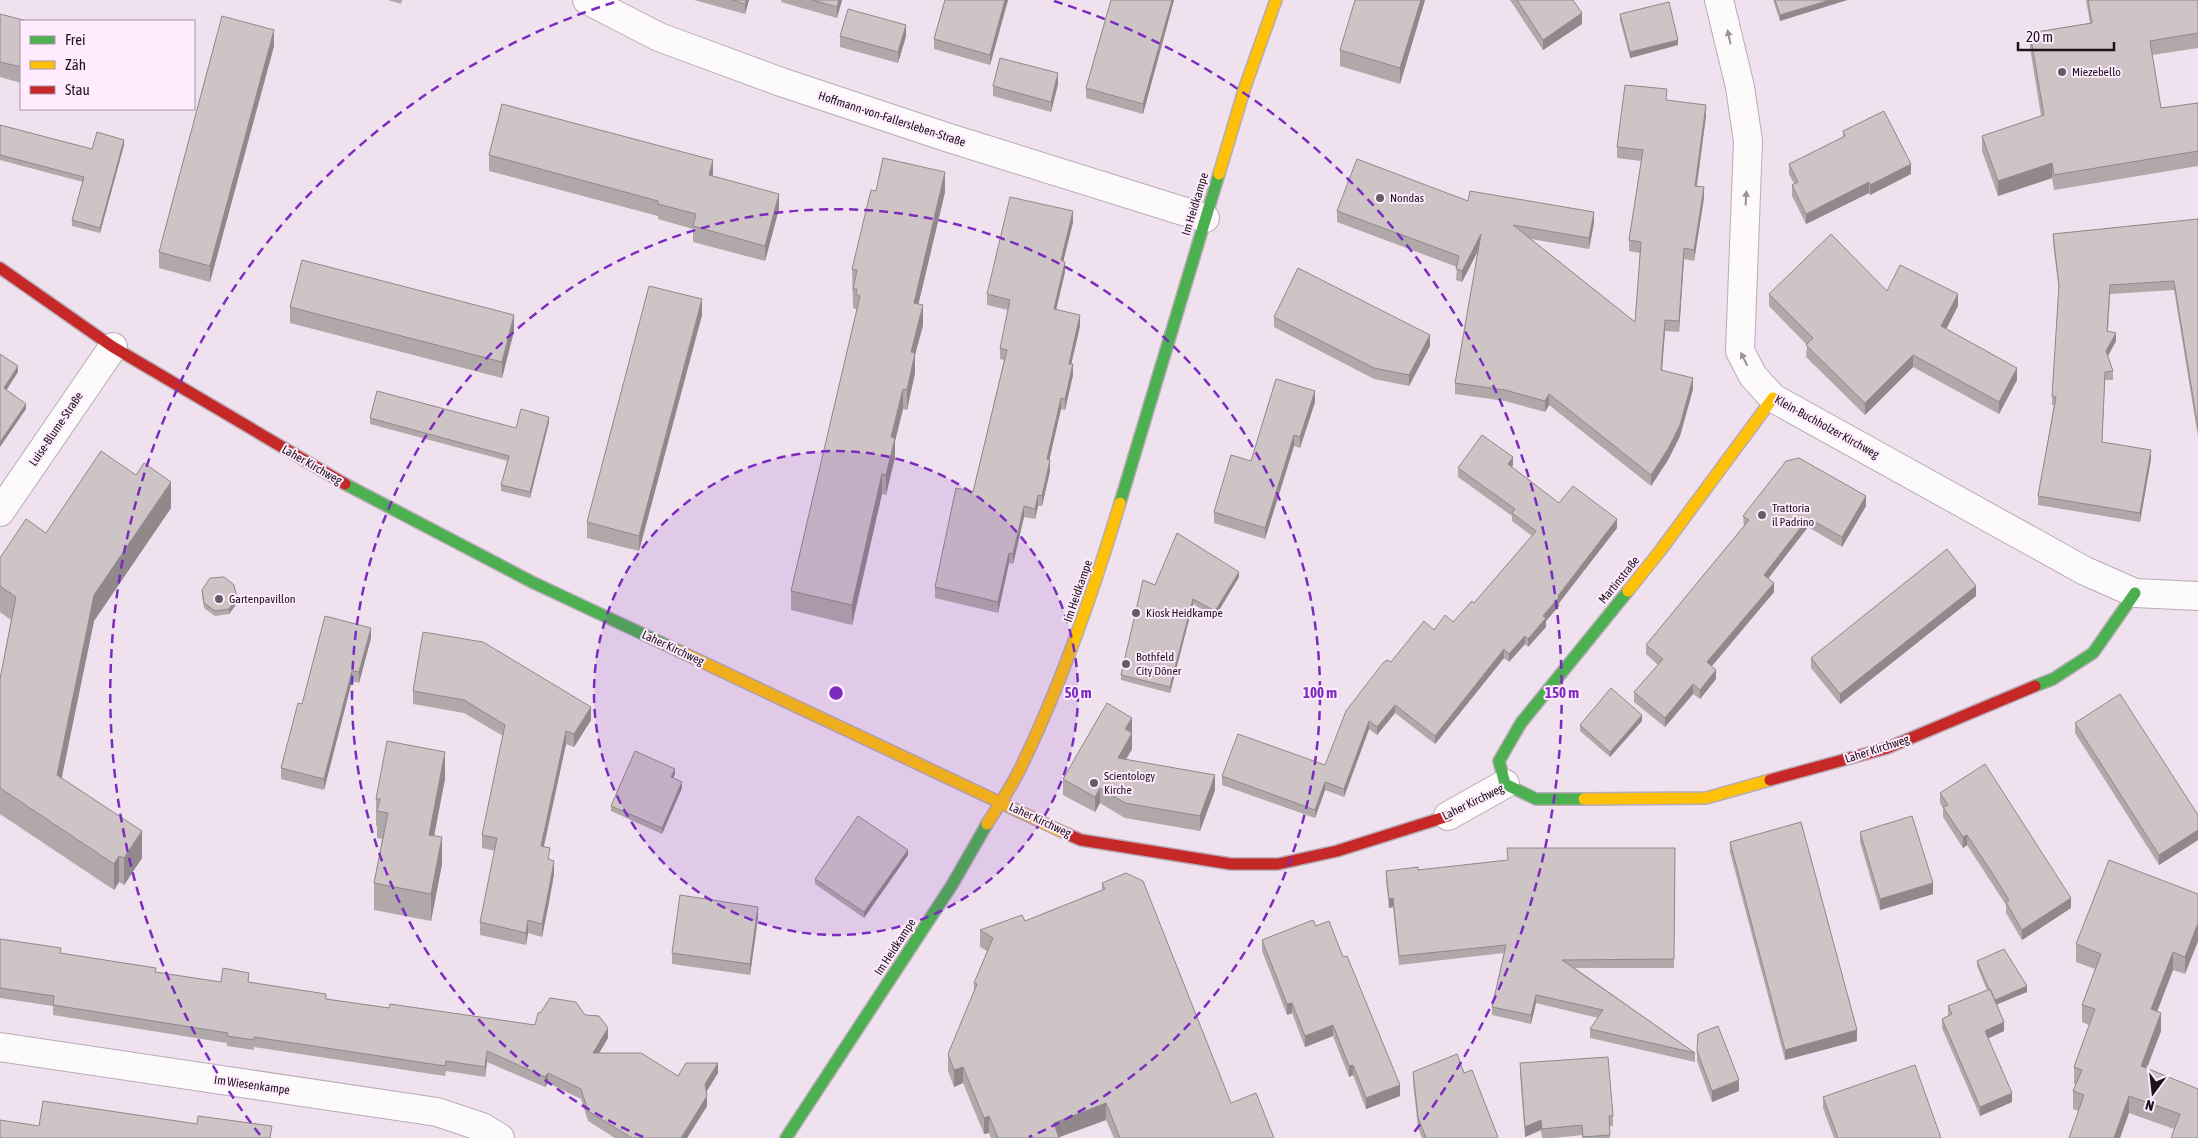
<svg xmlns="http://www.w3.org/2000/svg" width="2198" height="1138" font-family="'Asap Condensed',sans-serif">
<rect width="100%" height="100%" fill="#efe1ee"/>
<g fill="none" stroke-linecap="round" stroke-linejoin="round">
<g stroke="#b7acb6" stroke-width="30">
<path id="street" d="M587,0L659,37L781,82L946,137L1205,218
M1719,0L1740,87L1748,141L1740,351L1753,376L1773,398L2085,571L2135,593L2198,596
M0,512L113,347
M1448,816L1505,784
M0,1047L437,1112L482,1127L500,1138"/>
</g>
<g stroke="#b7acb6" stroke-width="14">
<path id="fast" d="M345,484L532,582L679,651
M1120,503L1219,174
M2035,686L2053,679L2093,653L2135,593
M1584,799H1536L1505,784L1499,761L1521,723L1628,591
M786,1138L952,885L987,824"/>
</g>
<g stroke="#b7acb6" stroke-width="14">
<path id="slow" d="M1219,174L1245,87L1276,0
M1628,591L1660,551L1773,398
M679,651L1067,834
M1584,799L1706,798L1770,780
M987,824C999,805 1012,786 1022,765C1063,680 1093,593 1120,503"/>
</g>
<g stroke="#b7acb6" stroke-width="14">
<path id="jam" d="M0,268L113,347L345,484
M1770,780L1887,748L2035,686
M1067,834L1081,840L1231,864H1278L1337,851L1448,816"/>
</g>
<use href="#street" stroke="#fdfafc" stroke-width="28"/>
<use href="#fast" stroke="#4caf50" stroke-width="11"/>
<use href="#slow" stroke="#ffc107" stroke-width="11"/>
<use href="#jam" stroke="#c62828" stroke-width="11"/>
</g>
<path fill="#b1a8a9" d="M388,0H402L401,4Z
M694,0H749L745,14Z
M781,0H842L837,18L781,2Z
M945,0H1008L990,65L934,49V39Z
M1111,0H1174L1143,114L1086,98V88Z
M1425,0L1400,84L1340,66V50Z
M1510,0H1573L1582,24L1543,50Z
M1773,0H1847L1780,21Z
M2086,0H2198V48L2152,55L2161,108L2198,103V166L2054,190L2052,178L1998,196L1982,151V136L2041,116L2030,48V33L2090,23Z
M0,14L21,21V83L0,77Z
M1620,14L1678,45L1630,58L1620,20Z
M840,36H906L898,63L840,47Z
M274,46L210,282L159,268V252Z
M1058,84L1051,112L993,96V86Z
M1667,100L1706,116L1697,186L1704,198L1694,261L1684,259L1679,332L1665,331L1662,370L1693,389L1680,436L1668,460L1651,486L1549,405L1545,412L1505,401L1455,394V383L1478,251L1462,282L1456,280L1457,267L1337,222V211L1468,201L1594,223L1589,249L1531,239L1635,322L1640,253L1629,251V240L1641,161L1617,158V147Z
M0,125L92,149L124,145L100,233L72,226V220L83,182L0,160Z
M1843,131L1911,174L1870,195L1869,193L1806,224L1792,196V185L1794,184L1789,174V164L1843,137Z
M489,155L713,176L779,209L765,261L693,242V229L658,219V216L489,171Z
M945,192L918,304L923,325L915,355V373L907,410L903,409L895,441V457L886,495L882,494L852,625L791,610V591L856,314V309L853,308L852,269Z
M2198,219V437L2174,290L2110,294L2108,332L2116,341L2108,356L2113,371V380H2105L2102,442L2151,459L2140,522L2038,505V496L2054,405H2052V396L2059,291L2053,243V234Z
M1073,222L1063,261L1065,272L1056,309L1080,326L1071,364L1073,375L1065,410L1061,409L1049,460L1050,471L1042,506H1038L1035,519L1024,517L1013,564L1009,563L998,613L935,598V587L973,492L1004,360L1000,359V348L1008,310L987,305V294Z
M1887,291L1958,306L1946,329L2017,380L1999,414L1913,367L1865,415L1806,357L1807,345L1769,306V294Z
M290,307L514,331L502,378L290,323Z
M702,315L639,551L587,538V522Z
M1274,317L1430,346L1409,386L1374,379L1274,327Z
M1315,402L1300,448L1294,446L1265,539L1214,523V512L1251,461Z
M370,418L516,428L549,422L530,498L501,491V485L508,461L370,424Z
M1513,465L1512,467L1559,503L1617,528L1559,603V606L1546,621V627L1528,647L1525,644L1509,662L1504,658L1435,744L1395,713L1377,735L1369,729L1344,797L1325,790L1315,818L1222,785V776L1325,765L1391,662L1434,630L1453,622L1474,603L1532,536L1512,521V516L1458,477V468Z
M1866,506L1842,547L1808,527L1768,578L1774,592L1711,666L1716,679L1700,699L1693,694L1665,727L1634,702V692L1658,665L1646,654V645L1744,526L1743,516Z
M171,508L94,621L61,778L142,858L124,885L119,882L114,890L0,814V679L11,620L0,612V558L46,533Z
M1239,577L1215,617L1193,604L1170,693L1121,680V675L1155,585Z
M202,590L237,603L229,614L215,616L204,608L202,595Z
M1976,596L1840,704L1811,668V658Z
M371,638L359,683L352,681L324,790L281,779V768L302,704Z
M413,691L591,720L574,747L566,744L544,846L550,860L554,874L549,902L542,937L528,933L526,945L480,935V922L495,851L482,848V835L503,736L464,713L413,704Z
M1132,718V749L1126,759L1215,790L1200,831L1125,818L1100,803L1095,812L1063,795V779Z
M1642,721L1610,757L1580,731V725Z
M2075,723L2198,815V840L2159,865L2075,733Z
M675,774L673,778L682,788L662,834L611,811V806Z
M445,779L434,836L442,864L431,921L374,910V883L382,839L377,838V826H376V799Z
M1940,793L2071,908L2022,940L2006,913V905L1967,845L1963,848L1943,817V808L1940,803Z
M1860,832L1933,894L1880,910L1860,842Z
M1730,842L1857,1041L1785,1060L1730,852Z
M1675,848L1674,968H1575L1695,1053V1062L1590,1038V1029L1598,1018L1536,1003L1531,1024L1492,1015V1007L1504,953L1399,965L1393,907L1389,908L1386,880V871L1418,870Z
M908,855L864,918L815,884V879Z
M1102,883L1231,1103L1274,1138H1114L1106,1120L1059,1137V1138H991L989,1133L984,1134L963,1083L954,1087L948,1071V1054L974,993V983L987,951L980,947V930L1025,921L1102,890Z
M2198,894V941L2185,974L2173,970L2157,1012L2161,1031L2147,1068L2198,1089L2174,1129L2129,1113L2079,1111L2073,1109V1091L2076,1085L2074,1084V1067L2089,1025L2082,1022V1005L2095,969L2076,962V944Z
M758,918L750,975L672,964V953Z
M1316,926L1343,957L1400,1096L1366,1109L1353,1075L1349,1077L1333,1036L1305,1047L1292,1013L1287,1015L1262,951V940Z
M0,939L61,953L156,973L221,982H249L326,999L389,1008L535,1025L585,1015L608,1038L599,1053L678,1076L718,1073L706,1092L707,1106L687,1138H615L588,1121L581,1099L548,1083L545,1087L487,1062L485,1077L446,1071L445,1076L254,1047V1050L227,1046V1043L53,1015V1006L0,998Z
M1977,961L2027,992L1997,1004L2004,1031L1988,1038L2012,1102L1980,1116L1942,1028V1019L1948,1016V1006L1987,990L1977,966Z
M1697,1051L1739,1091L1712,1102L1697,1061Z
M1520,1063L1613,1116V1126H1609L1610,1138H1582V1135L1554,1138H1542L1541,1130L1525,1137L1520,1073Z
M1413,1072L1464,1073L1498,1138H1422L1418,1128L1413,1082Z
M1823,1097L1941,1138H1834L1823,1108Z"/>
<path fill="#90888a" d="M746,0H749L745,14V4Z
M839,0H842L837,18V7Z
M1005,0H1008L990,65V55Z
M1172,0H1174L1143,114V104Z
M1421,0H1425L1400,84V68Z
M1830,0H1847L1780,21V15Z
M1582,13V24L1543,50V40Z
M906,25V36L898,63V52Z
M274,30V46L210,282V266Z
M1678,40V45L1630,58V52Z
M1058,73V84L1051,112V102Z
M1706,105V116L1695,197V186Z
M124,140V145L100,233V228Z
M713,160V176L709,175Z
M2052,163V178L1998,196V181Z
M1911,164V174L1870,195V185Z
M945,172V192L914,323V303Z
M1869,182V193L1806,224V214Z
M1704,187V198L1694,261V250Z
M779,194V209L765,261V246Z
M1073,211V222L1061,271V260Z
M1594,212V223L1589,249V238Z
M1481,234V245L1462,282V271Z
M1684,248V259L1679,332V321Z
M1065,262V272L1054,319V309Z
M1958,294V306L1941,339V326Z
M702,299V315L639,551V536Z
M923,305V325L915,355V373L907,410V390L911,352Z
M514,315V331L502,378V362Z
M1080,315V326L1069,374V364Z
M1665,320V331L1661,381V370Z
M2116,333V341L2106,359V351Z
M1430,335V346L1409,386V375Z
M1913,355V367L1865,415V403Z
M1073,364V375L1065,410V399Z
M18,366V372L4,394V388Z
M2017,368V380L1999,414V402Z
M1693,378V389L1680,436L1668,460L1651,486V475Z
M903,389V409L895,441V457L886,495V475L891,437Z
M1315,391V402L1300,448V437Z
M1549,394V405L1545,412V401Z
M1061,398V409L1047,470V459Z
M26,404V409L0,447V442Z
M549,417V422L530,498V492Z
M1294,435V446L1265,539V528Z
M2151,450V459L2140,522V513Z
M1513,457V465L1508,472V464Z
M1050,460V471L1042,506V496Z
M882,474V494L852,625V605Z
M171,482V508L94,621L57,801V775L94,595Z
M1038,495V506L1035,519V509Z
M1866,496V506L1842,547V537Z
M1024,506V517L1013,564V554Z
M1808,518V527L1764,584V575Z
M1617,519V528L1559,603V606L1546,621V627L1528,647V639L1543,616Z
M1009,553V563L998,613V602Z
M1239,572V577L1215,617V611Z
M1774,583V592L1707,672V662Z
M1976,586V596L1840,704V694Z
M237,598V603L229,614V609Z
M1193,599V604L1170,693V687Z
M371,628V638L359,683V672Z
M1525,636V644L1509,662V654Z
M1504,649V658L1435,744V736Z
M1716,670V679L1700,699V690Z
M352,671V681L324,790V779Z
M1693,684V694L1665,727V718Z
M1395,705V713L1377,735V727Z
M591,707V720L574,747V734Z
M1642,715V721L1610,757V752Z
M1132,718V733L1125,729Z
M1369,721V729L1344,797V789Z
M566,731V744L541,859V846Z
M1132,733V749L1118,773V758Z
M445,752V779L429,862V835Z
M675,769V774L671,783V777Z
M1215,775V790L1200,831V816Z
M682,782V788L662,834V828Z
M1325,782V790L1315,818V810Z
M1100,788V803L1095,812V797Z
M2198,830V840L2159,865V855Z
M142,831V858L124,885V858Z
M1967,835V845L1963,848V837Z
M442,837V864L431,921V894Z
M908,850V855L864,918V912Z
M119,856V882L114,890V864Z
M554,861V874L549,902L542,937V924Z
M1933,883V894L1880,910V899Z
M1393,898V907L1389,908V899Z
M2071,898V908L2022,940V930Z
M758,907V918L750,975V964Z
M528,920V933L526,945V933Z
M2198,923V941L2185,974V957Z
M2173,952V970L2151,1027V1009Z
M2027,986V992L1993,1006V1000Z
M1536,995V1003L1531,1024V1015Z
M1292,1003V1013L1287,1015V1004Z
M2161,1013V1031L2141,1083V1066Z
M2004,1022V1031L1985,1040V1031Z
M1333,1025V1036L1305,1047V1036Z
M608,1028V1038L593,1063V1053Z
M1857,1030V1041L1785,1060V1050Z
M487,1051V1062L485,1077V1067Z
M718,1063V1073L705,1094V1084Z
M1353,1065V1075L1349,1077V1066Z
M963,1067V1083L954,1087V1070Z
M548,1073V1083L545,1087V1077Z
M1739,1080V1091L1712,1102V1091Z
M1400,1085V1096L1366,1109V1098Z
M2012,1093V1102L1980,1116V1107Z
M707,1096V1106L687,1138H681Z
M2129,1096V1113L2120,1138H2114Z
M1106,1103V1120L1057,1138L1054,1123Z
M989,1116V1133L984,1134V1118Z
M1541,1120V1130L1525,1137V1127Z"/>
<path fill="#cec3c5" stroke="#90888a" d="M732,0H746L745,4Z
M812,0H839L837,7Z
M945,0H1005L990,55L934,39Z
M1111,0H1172L1143,104L1086,88Z
M1355,0H1421L1400,68L1340,50Z
M1517,0H1573L1582,13L1543,40Z
M1775,0H1830L1780,15Z
M2088,0H2198V33L2150,41L2161,108L2198,103V151L2054,175L2052,163L1998,181L1982,136L2044,115L2030,33L2092,23Z
M1669,2L1678,40L1630,52L1620,14Z
M848,9L906,25L898,52L840,36Z
M0,14L27,21H21V67L0,62Z
M222,16L274,30L210,266L159,252Z
M1000,58L1058,73L1051,102L993,86Z
M1625,85L1667,89L1666,100L1706,105L1695,186L1704,187L1694,250L1684,248L1679,321L1665,320L1661,370L1693,378L1680,425L1668,449L1651,475L1549,394L1545,401L1505,390L1455,383L1481,234L1462,271L1456,269L1459,256L1337,211L1357,159L1468,201L1470,191L1594,212L1589,238L1513,225L1635,322L1641,242L1629,240L1643,150L1617,147Z
M502,104L713,160L709,175L779,194L765,246L693,226L696,214L658,204V201L489,155Z
M1884,111L1911,164L1870,185L1869,182L1806,214L1792,185L1798,182L1789,164L1845,136L1843,131Z
M0,125L92,149L97,132L124,140L100,228L72,220L84,177L0,155Z
M883,158L945,172L914,303L923,305L911,352L915,353L907,390L903,389L891,437L895,438L886,475L882,474L852,605L791,591L860,296L856,294L857,289H853L857,270L852,269L871,190L876,191Z
M1010,197L1073,211L1061,260L1065,262L1054,309L1080,315L1069,364H1073L1065,399L1061,398L1047,459L1050,460L1042,496L1038,495L1035,509L1024,506L1013,554L1009,553L998,602L935,587L956,488L973,492L1007,350L1000,348L1010,300L987,294Z
M2198,219V428L2174,281L2110,285L2107,331L2116,333L2106,351L2113,371L2105,372L2102,442L2151,450L2140,513L2038,496L2056,397L2052,396L2059,285L2053,234Z
M1831,234L1887,291L1900,265L1958,294L1941,326L2017,368L1999,402L1913,355L1865,403L1806,345L1813,338L1769,294Z
M302,260L514,315L502,362L290,307Z
M1298,268L1430,335L1409,375L1374,368L1274,317Z
M649,286L702,299L639,536L587,522Z
M0,354L18,366L4,388L26,404L0,442Z
M1276,379L1315,391L1300,437L1294,435L1265,528L1214,512L1231,455L1251,461Z
M377,391L516,428L521,409L549,417L530,492L501,485L509,456L370,418Z
M1482,435L1513,457L1508,464L1559,503L1573,486L1617,519L1558,596L1559,597L1543,616L1546,618L1528,639L1525,636L1509,654L1504,649L1435,736L1395,705L1377,727L1369,721L1344,789L1325,782L1315,810L1222,776L1238,734L1325,765L1346,711L1383,663L1387,660L1391,662L1424,621L1434,630L1445,615L1453,622L1472,601L1474,603L1536,531L1512,513L1515,509L1458,468Z
M101,451L136,475L144,463L171,482L94,595L57,775L142,831L124,858L119,856L114,864L0,788V679L16,597L0,586V558L26,519L46,533Z
M1799,458L1866,496L1842,537L1808,518L1764,575L1774,583L1707,662L1716,670L1700,690L1693,684L1665,718L1634,692L1663,659L1646,645L1749,520L1743,516L1786,461Z
M1177,533L1239,572L1215,611L1193,599L1170,687L1121,675L1143,580L1155,585Z
M1947,549L1976,586L1840,694L1811,658Z
M224,577L234,585L237,598L229,609L215,611L204,603L202,590L210,578Z
M325,616L371,628L359,672L352,671L324,779L281,768L298,703L302,704Z
M423,632L483,642L591,707L574,734L566,731L541,846L550,848L548,859L554,861L549,889L542,924L528,920L526,933L480,922L497,838L482,835L505,725L464,700L413,691Z
M1611,688L1642,715L1610,752L1580,725Z
M2120,694L2198,815V830L2159,855L2075,723Z
M1107,703L1132,718L1125,729L1132,733L1118,758L1215,775L1200,816L1125,803L1100,788L1095,797L1063,779Z
M387,741L445,752L429,835L442,837L431,894L374,883L388,813L377,811L380,799H376Z
M635,751L675,769L671,777L682,782L662,828L611,806Z
M1985,764L2071,898L2022,930L2006,902L2009,900L1989,868L1967,835L1963,837L1943,807L1948,805L1940,793Z
M858,816L908,850L864,912L815,879Z
M1912,816L1933,883L1880,899L1860,832Z
M1801,822L1857,1030L1785,1050L1730,842Z
M1507,848H1675L1674,959L1562,960L1695,1053L1590,1029L1603,1010L1536,995L1531,1015L1492,1007L1506,945L1399,956L1393,898L1389,899L1386,871L1418,867V870L1508,860Z
M2109,860L2198,894V923L2185,957L2173,952L2151,1009L2161,1013L2141,1066L2198,1089V1138H2171L2180,1114L2129,1096L2114,1138H2069L2084,1095L2073,1091L2082,1070L2074,1067L2095,1009L2082,1005L2101,954L2076,944Z
M1126,873L1143,881L1231,1103L1256,1093L1274,1138H1120L1106,1103L1054,1123L1059,1138H998L989,1116L984,1118L963,1067L954,1070L948,1054L977,984L974,983L993,938L980,930L1022,915L1025,921L1105,889L1102,883Z
M680,895L758,907L750,964L672,953Z
M1313,920L1316,926L1329,921L1343,957L1347,956L1400,1085L1366,1098L1353,1065L1349,1066L1333,1025L1305,1036L1292,1003L1287,1004L1262,940Z
M0,939L61,948L60,953L156,968L155,972L221,982L223,968L249,973L248,982L326,994V999L389,1008L390,1004L535,1025L538,1013L541,1012L550,998L576,1002L585,1015L599,1016L608,1028L593,1053H641L678,1076L686,1063H718L705,1084L707,1096L681,1138H632L588,1111L581,1089L548,1073L545,1077L487,1051L485,1067L446,1061L445,1066L254,1037V1040L227,1036L228,1033L53,1005L54,996L0,988Z
M2004,949L2027,986L1995,1000L1990,989H1989L1977,961Z
M1990,989L2004,1022L1985,1031L2012,1093L1980,1107L1942,1019L1952,1014L1948,1006Z
M1718,1026L1739,1080L1712,1091L1697,1051L1698,1034Z
M1457,1054L1464,1073L1472,1070L1498,1137L1496,1138H1426L1418,1117L1413,1072Z
M1608,1057L1613,1116H1609L1610,1135L1583,1137L1582,1125L1542,1129L1541,1120L1525,1127L1520,1063Z
M1915,1065L1941,1138H1838L1823,1097Z
M43,1101L197,1124L198,1116L272,1126L270,1138H0V1120L39,1126Z"/>
<defs><path id="oneway-solid" d="M-6-.8H1V-3.2L6.5 0L1 3.2V.8H-6Z" transform="scale(1.25)"/></defs>
<g fill="#989297">
<use href="#oneway-solid" transform="translate(1729 37) rotate(-102)"/>
<use href="#oneway-solid" transform="translate(1746 198) rotate(-87)"/>
<use href="#oneway-solid" transform="translate(1744 359) rotate(-116)"/>
</g>
<circle cx="836" cy="693" r="242" fill="#7b2cbf" fill-opacity=".12"/>
<g fill="none" stroke="#7b2cbf" stroke-width="2.5" stroke-dasharray="9 6">
<circle cx="836" cy="693" r="242"/>
<path d="M643 1137A484 484 0 1 1 1029 1137"/>
<path d="M260 1135A726 726 0 0 1 618 1M1054 1A726 726 0 0 1 1412 1135"/>
</g>
<g fill="#665c66" stroke="#ffeafe" stroke-width="2">
<circle cx="2062" cy="72" r="5"/>
<circle cx="1380" cy="198" r="5"/>
<circle cx="1762" cy="515" r="5"/>
<circle cx="219" cy="599" r="5"/>
<circle cx="1136" cy="613" r="5"/>
<circle cx="1126" cy="664" r="5"/>
<circle cx="1094" cy="783" r="5"/>
</g>
<g text-anchor="middle" dominant-baseline="central" stroke-width="4" stroke-linejoin="round" paint-order="stroke">
<g font-size="12" fill="#1c141c" stroke="#ffeafe" text-anchor="start">
<text x="2072" y="72">Miezebello</text>
<text x="1390" y="198">Nondas</text>
<text x="1772" y="508">Trattoria<tspan x="1772" dy="14">il Padrino</tspan></text>
<text x="229" y="599">Gartenpavillon</text>
<text x="1146" y="613">Kiosk Heidkampe</text>
<text x="1136" y="657">Bothfeld<tspan x="1136" dy="14">City Döner</tspan></text>
<text x="1104" y="776">Scientology<tspan x="1104" dy="14">Kirche</tspan></text>
</g>
<g font-size="12" fill="#1c141c" stroke="#ffeafe">
<text transform="translate(892 119) rotate(18)">Hoffmann-von-Fallersleben-Straße</text>
<text transform="translate(1195 204) rotate(-73)">Im Heidkampe</text>
<text transform="translate(1827 427) rotate(29)">Klein-Buchholzer Kirchweg</text>
<text transform="translate(56 429) rotate(-56)">Luise-Blume-Straße</text>
<text transform="translate(312 465) rotate(30)">Laher Kirchweg</text>
<text transform="translate(1619 580) rotate(-51)">Martinstraße</text>
<text transform="translate(1078 591) rotate(-71)">Im Heidkampe</text>
<text transform="translate(673 648) rotate(25)">Laher Kirchweg</text>
<text transform="translate(1877 749) rotate(-18)">Laher Kirchweg</text>
<text transform="translate(1473 802) rotate(-26)">Laher Kirchweg</text>
<text transform="translate(1040 820) rotate(25)">Laher Kirchweg</text>
<text transform="translate(895 947) rotate(-57)">Im Heidkampe</text>
<text transform="translate(252 1085) rotate(8)">Im Wiesenkampe</text>
</g>
</g>
<circle cx="836" cy="693" r="8" fill="#7b2cbf" stroke="#ffeafe" stroke-width="2.5"/>
<g font-size="15" text-anchor="middle" font-weight="bold" fill="#7b2cbf" stroke="#ffeafe" stroke-width="4" stroke-linejoin="round" paint-order="stroke">
<text x="1078" y="698">50 m</text>
<text x="1320" y="698">100 m</text>
<text x="1562" y="698">150 m</text>
</g>
<rect x="20" y="20" width="175" height="90" fill="#ffeafe" stroke="#a494a4"/>
<rect x="30" y="36" width="25" height="8" fill="#4caf50" stroke="#a494a4"/>
<text x="65" y="45" font-size="15" fill="#1c141c">Frei</text>
<rect x="30" y="61" width="25" height="8" fill="#ffc107" stroke="#a494a4"/>
<text x="65" y="70" font-size="15" fill="#1c141c">Zäh</text>
<rect x="30" y="86" width="25" height="8" fill="#c62828" stroke="#a494a4"/>
<text x="65" y="95" font-size="15" fill="#1c141c">Stau</text>
<g transform="translate(2153 1093) rotate(195)" stroke="#ffeafe" stroke-width="4" paint-order="stroke">
<path d="M0-4L9 19L0 12L-9 19Z" fill="#1c141c"/>
<text y="-8" font-size="14" font-weight="bold" text-anchor="middle" fill="#1c141c">N</text>
</g>
<path d="M2018 42v8h96v-8" fill="none" stroke="#1c141c" stroke-width="2.5"/>
<text x="2026" y="42" font-size="15" fill="#1c141c" stroke="#ffeafe" stroke-width="4" paint-order="stroke">20 m</text>
</svg>
